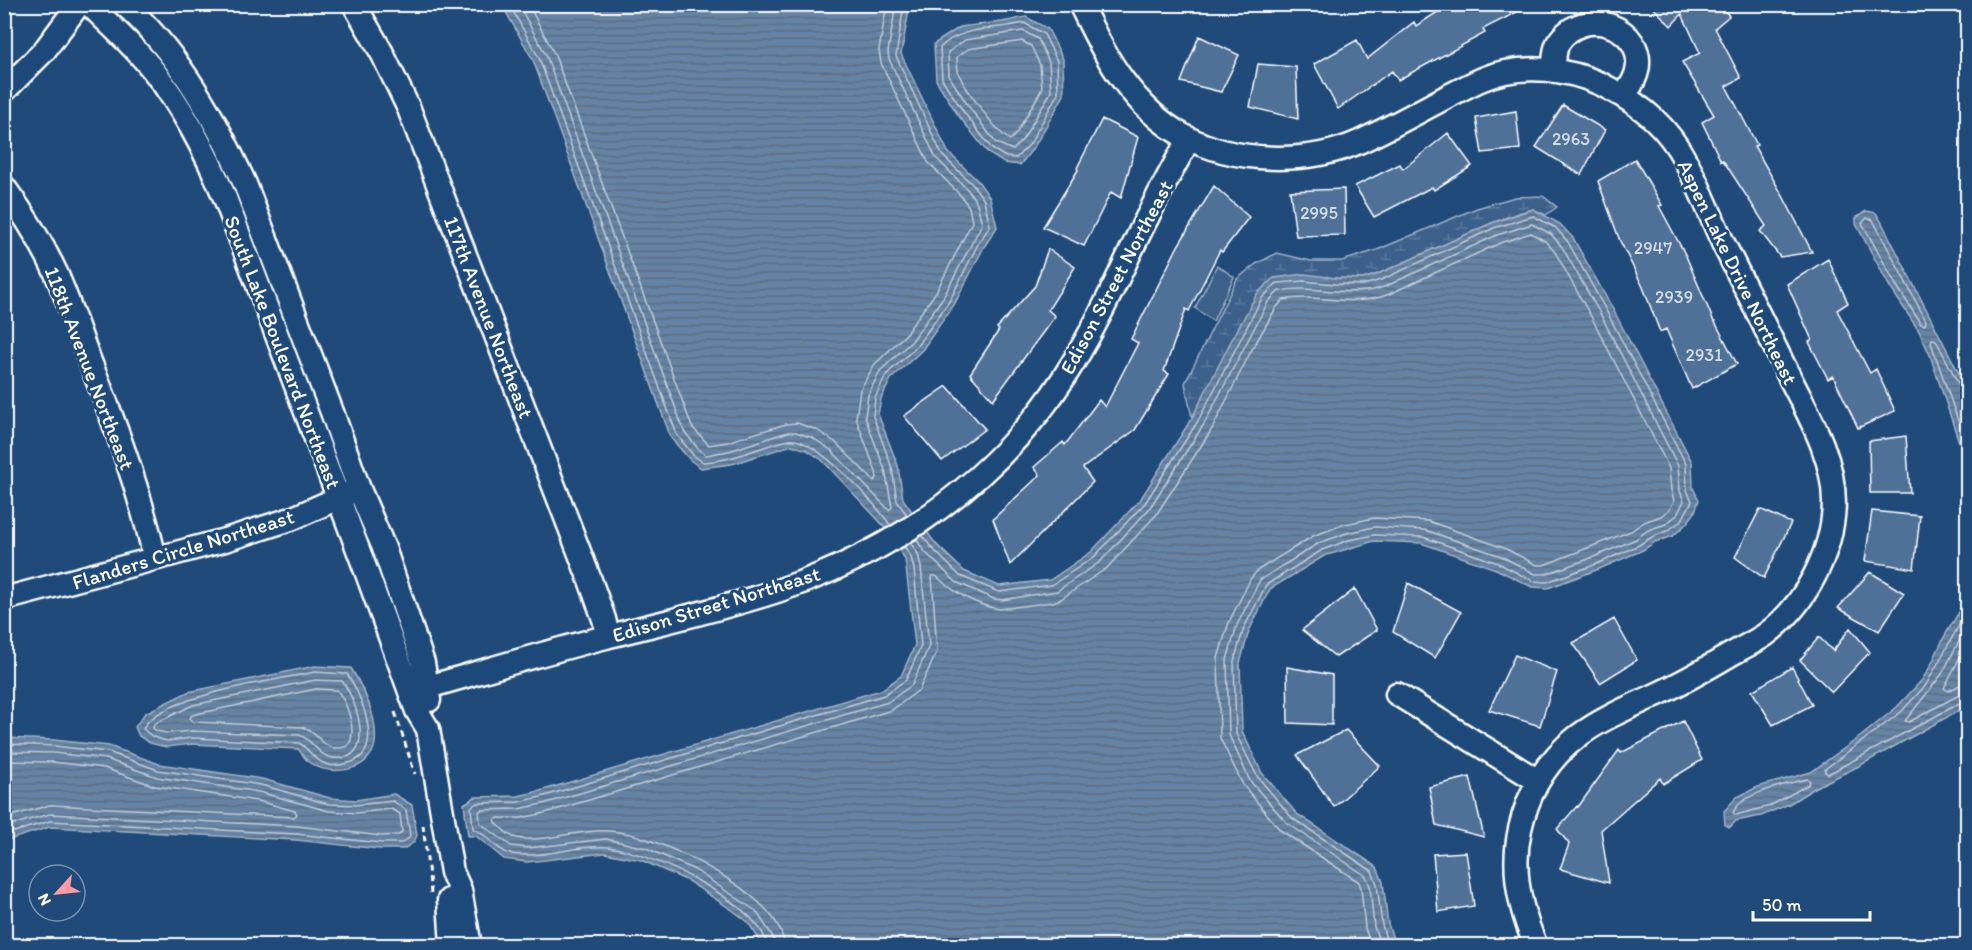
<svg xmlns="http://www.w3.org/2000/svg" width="1972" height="950" font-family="Itim,sans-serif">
<defs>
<pattern id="wetland-marsh" width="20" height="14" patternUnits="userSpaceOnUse" patternTransform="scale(1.5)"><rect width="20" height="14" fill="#3c618b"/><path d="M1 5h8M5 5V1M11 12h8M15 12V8" fill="none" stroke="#59799c"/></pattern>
<pattern id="water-rules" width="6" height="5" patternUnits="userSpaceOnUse" patternTransform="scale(1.5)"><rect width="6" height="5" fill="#6583a4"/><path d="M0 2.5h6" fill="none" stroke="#5b6d81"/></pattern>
</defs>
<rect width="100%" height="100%" fill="#1f4a7a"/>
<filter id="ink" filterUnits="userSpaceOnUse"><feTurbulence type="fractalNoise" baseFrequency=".0167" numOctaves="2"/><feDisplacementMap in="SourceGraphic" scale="12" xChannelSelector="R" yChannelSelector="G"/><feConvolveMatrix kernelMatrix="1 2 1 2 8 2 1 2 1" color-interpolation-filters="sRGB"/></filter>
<g filter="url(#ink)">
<path fill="url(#wetland-marsh)" stroke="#9eb0c5" stroke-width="1.5" d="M1543,196L1557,207L1546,215L1533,209L1518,213L1492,223L1378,274L1363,279L1336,278L1257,294L1192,418L1185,383L1237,279L1256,264L1277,253L1311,261H1342L1377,250L1477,208L1515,197Z"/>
<path fill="#3c618b" stroke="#9eb0c5" stroke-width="1.5" d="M1217,265L1234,277L1213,321L1195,308Z"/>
<path fill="url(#water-rules)" stroke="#a3b5c8" stroke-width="1.5" d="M502,5H910L901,54L948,152L978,181L990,198L997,227L984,247L955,303L922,350L891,379L881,399L878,414L898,466L903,499L935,543L964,571L999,586L1050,580L1091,552L1140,500L1192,418L1230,343L1257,294L1268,283L1274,278L1304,274L1336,278L1363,279L1378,274L1492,223L1533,209L1560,224L1573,238L1614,311L1692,462L1693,488L1699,500L1694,514L1686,524L1673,536L1655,542L1643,550L1599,569L1548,588L1532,587L1496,569L1421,543L1374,541L1324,556L1270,589L1249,631L1240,663L1242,731L1262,773L1297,814L1377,867L1383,882L1388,924L1395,945H763L748,922L731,909L688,881L641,860L605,853L527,862L504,859L476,836H468L464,804L475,797L518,796L540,791L881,690L901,676L915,645L905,559L882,524L822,460L807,450L792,445L732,464L701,468L690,460L671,438L533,60Z
M1026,17L1048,29L1063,59L1064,95L1034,147L1020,165L1004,163L988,153L958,115L936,80L934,44L960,27L1002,22Z
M1866,211L1876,213L1881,221L1967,389V466L1930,355L1919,331L1890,287L1856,224V218Z
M1967,585V706L1859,766L1816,787L1789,804L1761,816L1736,821L1730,827L1725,825L1724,811L1737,797L1758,787L1811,772L1860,737L1897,707L1922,680L1930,667L1944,637L1962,607Z
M315,666L351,668C364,690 378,717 375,743C371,772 330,777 310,763C305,760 302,753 298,749L192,744L166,747L150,743L139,736L135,727L145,713L188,692Z
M5,738L54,740L109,746L159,764L262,779L330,798L356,800L394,794L412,805L417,835L414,842L404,849H380L296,840L50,827L5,841Z"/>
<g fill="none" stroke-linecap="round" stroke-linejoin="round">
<path stroke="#c1cddb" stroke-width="1.5" d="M509,4L539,58L677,435L694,456L703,462C734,461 760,446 789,440C813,435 877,505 890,525
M518,4L546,55L684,431L699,450L706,455L729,451L788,432H796L813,438L831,450L889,510L892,507L885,470L865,417L868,395L880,371L912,341L944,296L982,224L977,203L968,190L936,158L889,59L888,52L896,4
M528,4L554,53L692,427L709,445L727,442L786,424L797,423L817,430L835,442L874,481L877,478L876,472L856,418L860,390L874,365L905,335L936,292L972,222L969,207L961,196L928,162L881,63L879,50L887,4
M904,4L896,56L942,155L973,185L984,200L990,226L978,244L950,300L917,346L886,375L875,398L873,416L892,468L897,501L907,515
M1024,23L1044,34L1057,61L1058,93L1030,144L1016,158L1006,157L992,149L963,111L942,79L940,48C960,26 996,30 1024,23Z
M1023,31L1038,39L1049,62L1051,92L1023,139L1013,150L996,143L969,107L949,76L948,52L965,40Z
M1022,41L1031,46L1040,65L1042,89L1016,134L1010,140C998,134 961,84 958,71C957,67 957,61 957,57L968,49Z
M1867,218L1873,220L1926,321L1925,325L1921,324L1895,283L1862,223Z
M1968,390L1960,387L1936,340L1932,339L1931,343L1968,449
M922,535L931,547L960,576L999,592L1052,585L1094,557L1145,503L1198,421L1262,298L1277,283L1304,281L1335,284L1363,285L1381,280L1494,228L1533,216L1556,228L1568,242L1608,314L1686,464L1687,490L1692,501L1682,520L1669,530L1652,537L1639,545L1597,564L1547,582L1533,581L1498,563L1423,537L1374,535L1349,540L1322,550L1266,585L1244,628L1234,661L1236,734L1257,776L1292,818L1372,871L1377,884L1382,925L1388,946
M916,539L925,552L956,582L994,599L1002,600L1057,591L1100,562L1149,509L1204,424L1268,302L1279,291C1315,284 1348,299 1384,287L1497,235L1532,224L1551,234L1562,247L1602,317L1678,466L1680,491L1684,501L1677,515L1666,524L1648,530L1636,539L1594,557L1546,574H1535L1501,556L1425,530L1374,527L1347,533L1319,543L1260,580L1237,625L1227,660L1229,735L1250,781L1287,823L1366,876L1370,886L1374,927L1381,946
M1968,609L1926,685L1901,712L1825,769V772L1828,774L1962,702L1968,701
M1968,624L1942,674L1905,721L1909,722L1959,695L1968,693
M1968,642L1944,688L1948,691L1958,686L1968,684
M315,672L347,674C361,694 385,750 352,762C345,764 336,767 329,765C313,761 310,749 299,743L192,738L167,741L153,737L143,729C155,697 281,679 315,672Z
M315,680L342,681C357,700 378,763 333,758C317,756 313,739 299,735L192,731L167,733L156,731L153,728L154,724L193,705Z
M316,689L337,690C347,703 358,731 348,746C322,755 322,733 302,727L193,722L190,719L191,716L196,714Z
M4,744L54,746L108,752L158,770L261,785L329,804L356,805L393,801L406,810L410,835L409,838L402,843H381L296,834L50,821L4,835
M4,752L53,753L106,759L157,777L259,792L329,811L357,813L391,809L400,814L402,832L399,835L381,836L297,826L50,814L4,827
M4,761L53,762L104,768L155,786L258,801L295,811L297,814L294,817L50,805L4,818
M1807,779L1810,781L1809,784L1770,806L1736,815L1733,813C1740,793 1787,784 1807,779Z
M767,946C763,904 644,849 606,847C574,845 543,859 511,854C496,851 487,833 473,829L471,807L477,803L518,802L541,797L884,695L906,680L921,646L914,569L911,557L904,546
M775,946L773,937L756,911L695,870L646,848L606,839L528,848L511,846L480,823L479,812L481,810L518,809L543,804L888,702L912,685L929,646L921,567L918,554L910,542
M784,946C783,900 687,853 649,840C637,835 622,832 609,831C585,828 534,845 514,837C507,835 501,827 496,823L495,820L498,818H521L545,813L892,710L919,690L937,652L932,576H936C952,591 976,606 1000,609L1053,602L1061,599L1107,568L1156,515L1212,429L1250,353L1276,308L1283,300C1319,293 1350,308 1387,295L1500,243L1531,233L1545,241L1555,252L1594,322L1669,468L1671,490L1674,501L1670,509L1661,516L1644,522L1631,531L1544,565H1537L1504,548L1428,521L1374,518L1345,524L1313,536L1258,570L1251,578L1229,622L1218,658L1220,738L1243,785L1280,830L1359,882L1361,888L1365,928L1371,946"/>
</g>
<path fill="#507197" stroke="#fff" stroke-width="1.5" d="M1450,4H1533L1483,29L1485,33L1398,80L1392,71L1338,109L1314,64L1357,40L1367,59L1414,22L1416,26Z
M1650,4H1720L1729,16L1715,28L1741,78L1726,86L1757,145L1754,146L1783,196L1812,252L1780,257L1760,231L1766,226L1723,160L1721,161L1702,122L1714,115L1682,62L1700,53L1682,14L1671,26Z
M1199,36L1239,55L1221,92L1181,82Z
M1258,64L1296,67L1298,119L1250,107Z
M1563,105L1605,130L1581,175L1536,147Z
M1516,111L1520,149L1482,153L1476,118Z
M1102,119L1138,137L1121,198L1111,192L1084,246L1043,227L1078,170L1077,168Z
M1448,133L1472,166L1434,190L1432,187L1374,217L1355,186L1400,164L1403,169Z
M1635,159L1662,205L1659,206L1686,256L1714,322H1715L1737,364L1692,389L1666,329L1660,332L1643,287L1620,241L1598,181Z
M1214,186L1249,217L1222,252L1220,250L1189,311L1186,309L1164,371L1169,374L1135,430L1083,468L1093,482L1010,565L993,519L1040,475L1034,467L1063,442L1065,445L1099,400L1105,407L1138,343L1131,339L1178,246Z
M1344,189L1345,235L1296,236L1290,191Z
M1048,249L1075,267L1048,310L1055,316L993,400L970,374L999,330L997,328L1035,286Z
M1828,259L1848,303L1837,310L1870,373L1876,369L1895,411L1858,428L1833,376L1828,379L1809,342L1812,340L1787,284Z
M947,386L985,429L942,461L904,416Z
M1906,436L1910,493H1870L1869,441Z
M1760,509L1791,523L1764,578L1735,557Z
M1872,511L1920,516L1914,569L1865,561Z
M1870,572L1904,593L1879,631L1838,608Z
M1408,583L1461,612L1435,658L1393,632Z
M1355,589L1377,630L1336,657L1302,630Z
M1614,619L1637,660L1600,683L1573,643Z
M1850,628L1870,652L1832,692L1800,660L1819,637L1833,651Z
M1515,655L1557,672L1540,726L1489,710Z
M1287,667L1332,675V725L1288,723Z
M1792,667L1812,705L1773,725L1752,691Z
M1683,721L1702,760L1663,784L1660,778L1601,830L1609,883L1560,869L1569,844L1557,829L1577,806L1578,807L1619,750L1621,753Z
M1346,730L1380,766L1334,807L1297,755Z
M1470,777L1484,837L1436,825L1429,787Z
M1466,852L1474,906L1438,912L1433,854Z"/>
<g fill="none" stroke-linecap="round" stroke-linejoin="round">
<g stroke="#fff" stroke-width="27">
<path id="minor" d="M89,4C110,25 134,46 153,70C184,109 206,152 225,198L365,568L417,711L428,729L452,872L460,890L470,946
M124,4C178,52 216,119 245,184L332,412L359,489L384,548L423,663L429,700
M354,4L382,53L409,109L590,580L604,619L608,636
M1080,4C1093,30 1105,56 1122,79C1138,101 1160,123 1184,136C1234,163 1307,165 1359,142C1390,128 1420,111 1450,95C1468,86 1485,76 1505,72C1540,65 1582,72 1612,90C1644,107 1668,128 1685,160C1700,187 1711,217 1724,245C1745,286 1765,327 1785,368C1806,411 1834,454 1834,503C1833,552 1805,606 1765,635C1753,643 1740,649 1728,656C1706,669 1683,682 1660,693C1632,706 1602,718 1577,737C1547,760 1528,793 1520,829C1511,870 1519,908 1536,946
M1554,71C1554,62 1554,51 1558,43C1584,3 1647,28 1637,71C1635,81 1629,88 1624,96
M4,91L44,51L79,4
M4,187C24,214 42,243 56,273C68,300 77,327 87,354C114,421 139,488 155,558
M4,599L225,540L291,519L352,492
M428,687C487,670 546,652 606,637C664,622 723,609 780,590C883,555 973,496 1040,411C1076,365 1102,312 1127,259C1146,218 1167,178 1189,139
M1397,694L1538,781
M449,900L452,946"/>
</g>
<path stroke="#fff" stroke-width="3" stroke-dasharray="6 4.5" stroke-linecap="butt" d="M395,712L415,774
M423,825L431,893"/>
<use href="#minor" stroke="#1f4a7a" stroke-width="22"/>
</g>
</g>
<g text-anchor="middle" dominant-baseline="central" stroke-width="6" stroke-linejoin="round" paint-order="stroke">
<g font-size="18" fill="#d3dce5">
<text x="1571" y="139">2963</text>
<text x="1319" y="213">2995</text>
<text x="1653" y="248">2947</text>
<text x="1674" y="297">2939</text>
<text x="1704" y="355">2931</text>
</g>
<g font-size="21" fill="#fff" stroke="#1f4a7a">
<text transform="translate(1738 272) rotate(64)">Aspen Lake Drive Northeast</text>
<text transform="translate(1116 277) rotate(-62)">Edison Street Northeast</text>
<text transform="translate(489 317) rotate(69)">117th Avenue Northeast</text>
<text transform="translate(283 352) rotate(69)">South Lake Boulevard Northeast</text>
<text transform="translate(90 368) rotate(69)">118th Avenue Northeast</text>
<text transform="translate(183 549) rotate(-17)">Flanders Circle Northeast</text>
<text transform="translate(716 604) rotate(-17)">Edison Street Northeast</text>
</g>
</g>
<rect width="1972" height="950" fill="none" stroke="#1f4a7a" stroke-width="24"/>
<rect x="12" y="12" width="1948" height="926" fill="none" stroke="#fff" stroke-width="2" filter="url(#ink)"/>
<g transform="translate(57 893) rotate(243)"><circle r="28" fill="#1f4a7a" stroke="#7992af" stroke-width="1.5"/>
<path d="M0-4.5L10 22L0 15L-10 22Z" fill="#ff9aa2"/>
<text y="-9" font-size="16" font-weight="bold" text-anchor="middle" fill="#ffffff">N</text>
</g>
<path d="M1753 911v9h117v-9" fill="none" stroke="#ffffff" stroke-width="3"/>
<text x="1762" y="911" font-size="18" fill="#ffffff" stroke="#1f4a7a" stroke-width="4.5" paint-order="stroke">50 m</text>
</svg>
